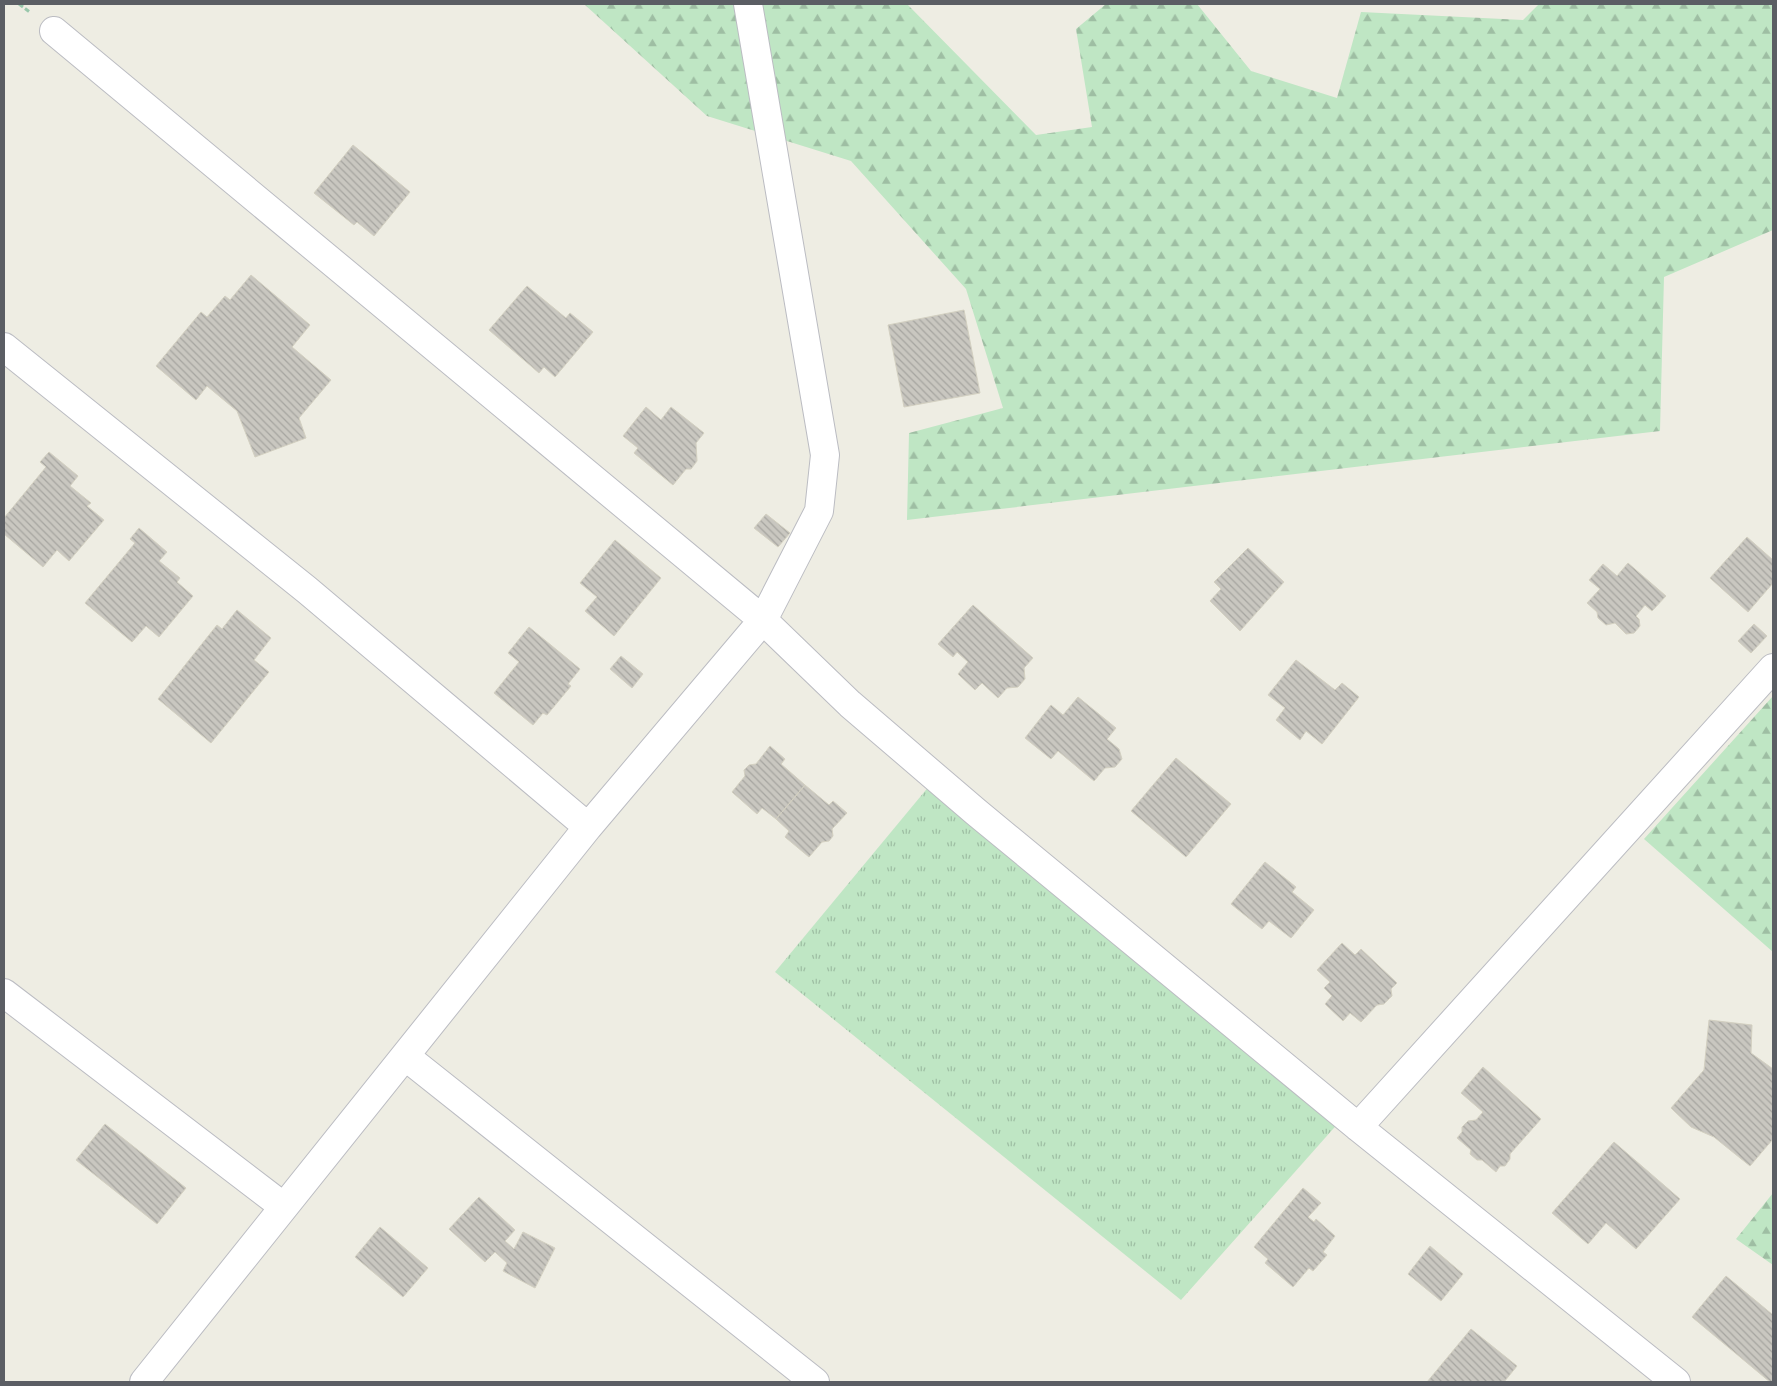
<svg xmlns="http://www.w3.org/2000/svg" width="1777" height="1386" font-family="Ubuntu,sans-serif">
<defs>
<pattern id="grass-tufts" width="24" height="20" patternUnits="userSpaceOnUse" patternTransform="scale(1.25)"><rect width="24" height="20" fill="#bfe6c4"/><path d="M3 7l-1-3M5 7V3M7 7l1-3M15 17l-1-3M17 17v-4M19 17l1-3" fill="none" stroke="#9ebea3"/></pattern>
<pattern id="forest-firs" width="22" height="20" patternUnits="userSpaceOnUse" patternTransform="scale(1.25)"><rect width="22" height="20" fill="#bfe6c4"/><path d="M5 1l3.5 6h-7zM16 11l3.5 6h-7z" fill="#9ebea3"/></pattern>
<pattern id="building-back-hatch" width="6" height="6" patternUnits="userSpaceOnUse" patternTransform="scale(1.25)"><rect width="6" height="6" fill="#c9c7c0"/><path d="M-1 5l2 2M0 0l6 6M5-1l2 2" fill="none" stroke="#a6a5a0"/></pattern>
</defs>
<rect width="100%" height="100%" fill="#eeede3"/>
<path fill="url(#grass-tufts)" d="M930,785L1341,1120L1181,1300L775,972Z"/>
<path fill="url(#forest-firs)" d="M584,4H907L1036,135L1092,127L1076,29L1106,4H1197L1251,71L1337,98L1361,12L1523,20L1539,4H1773V230L1664,277L1660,431L907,520L909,433L1003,408L966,289L851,161L707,116Z
M1773,696V952L1644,839Z
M1773,1193V1265L1736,1239Z"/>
<path fill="url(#building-back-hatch)" stroke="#d3d0c1" d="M353,145L410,192L374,236L357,222L354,225L314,193Z
M251,275L310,325L292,347L331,380L299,418L306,438L255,457L237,411L207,386L196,400L156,366L201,312L207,317L225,296L230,300Z
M527,286L566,318L570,313L593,332L555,377L544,367L539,373L489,330Z
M964,310L980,393L904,407L888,325Z
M646,407L661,420L671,407L704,433L696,443L697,461L691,469H686L673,485L634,453L638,448L623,436Z
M49,452L78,476L70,486L91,503L87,506L104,520L69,561L57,550L43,567L4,534V518L46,467L40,462Z
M766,514L790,533L778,547L754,528Z
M139,528L167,552L159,561L180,578L177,582L193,596L159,637L146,626L132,642L85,603L135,543L130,539Z
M1747,537L1773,560V583L1748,612L1710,578Z
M615,540L661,578L614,636L585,611L597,597L580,583Z
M1248,548L1284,582L1240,631L1210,601L1221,589L1214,582Z
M1628,563L1666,596L1652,611L1645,605L1636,616L1639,619L1640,626L1634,633L1626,634L1615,623L1606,625L1598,618L1597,612L1587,603L1600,589L1589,580L1603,564L1617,576Z
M973,605L1033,658L1024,668L1025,679L1018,687L1007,688L998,698L982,683L975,690L958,674L968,662L957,652L953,657L938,644Z
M237,610L271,638L254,660L269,672L211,743L158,699L217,625L222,629Z
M1754,624L1767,636L1751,653L1738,641Z
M529,627L580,669L568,684L571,686L547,715L543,713L533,725L494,693L519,662L508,653Z
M621,656L643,674L632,688L610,669Z
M1296,660L1335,690L1342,683L1359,697L1322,744L1306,731L1300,740L1276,720L1285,708L1268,695Z
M1078,697L1116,728L1107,739L1119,749L1122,759L1115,767L1105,768L1094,781L1058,751L1051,759L1025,738L1051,705L1063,715Z
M770,746L785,759L781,764L805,785L776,819L762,808L757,814L732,792L745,776L744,770L749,765L756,764Z
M1176,758L1231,804L1186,857L1131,811Z
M805,785L829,805L833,801L847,813L832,829L833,836L829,841L822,842L809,857L785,837L789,831L776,819Z
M1265,862L1296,887L1292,892L1314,910L1291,938L1269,921L1262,929L1231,904Z
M1342,943L1355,955L1361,949L1397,983L1391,989L1392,996L1384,1004L1377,1005L1361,1022L1350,1013L1343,1021L1325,1004L1332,996L1324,988L1330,982L1317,970Z
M1709,1020L1752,1025L1751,1053L1773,1069V1139L1750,1166L1714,1137L1691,1127L1671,1108L1704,1070Z
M1483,1067L1541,1119L1510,1154V1159L1505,1166H1500L1496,1172L1482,1160H1477L1470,1154L1471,1150L1457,1138L1462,1132V1127L1468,1121L1476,1120L1483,1112L1461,1093Z
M105,1124L186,1188L157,1224L76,1160Z
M1614,1142L1680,1199L1636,1249L1606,1223L1588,1244L1552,1213Z
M1303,1188L1321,1203L1308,1217L1314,1222L1316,1219L1335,1236L1323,1252L1327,1255L1313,1271L1309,1268L1293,1287L1265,1263L1268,1259L1254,1247Z
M479,1197L515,1230L505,1241L514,1249L523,1232L555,1248L535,1288L503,1271L507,1263L495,1252L485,1262L449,1229Z
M380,1227L428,1268L403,1297L355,1257Z
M1430,1246L1463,1274L1441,1301L1408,1274Z
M1726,1276L1773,1315V1382H1770L1692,1317Z
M1471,1329L1517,1366L1504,1382H1427Z"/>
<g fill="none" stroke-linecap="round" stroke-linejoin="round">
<g stroke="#bbbcc2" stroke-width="30">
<path id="minor" d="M748,4L825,455L819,511L763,620L850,704L976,812L1358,1127L1676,1382
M54,31L763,620L588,827L144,1382
M4,347L307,590L588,827
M4,993L284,1207
M405,1056L815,1382
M1358,1127L1773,668"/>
</g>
<path stroke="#98c7ab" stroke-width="3" stroke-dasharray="5 2.5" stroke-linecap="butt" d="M19,4L31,13"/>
<use href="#minor" stroke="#fff" stroke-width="28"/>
</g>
<rect width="1777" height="1386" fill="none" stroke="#5b5e64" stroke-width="10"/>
</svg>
